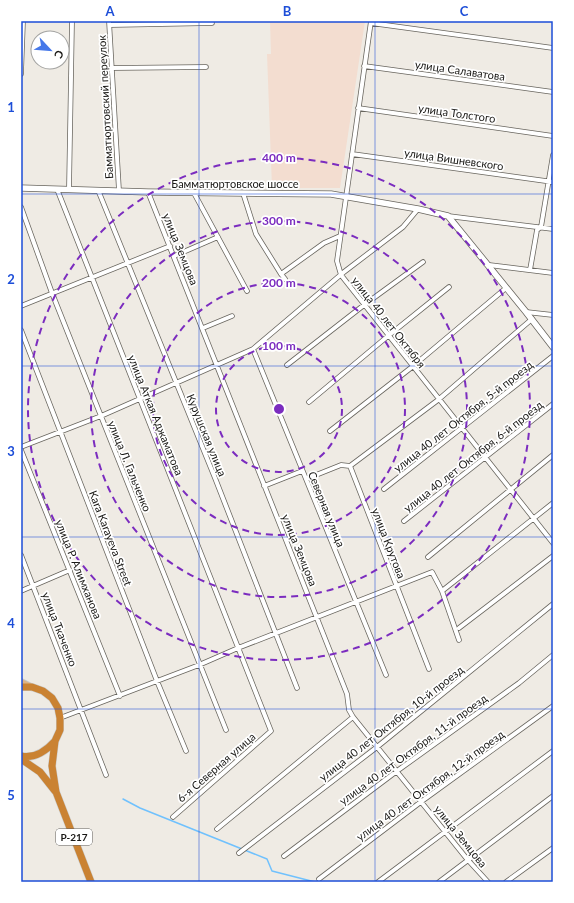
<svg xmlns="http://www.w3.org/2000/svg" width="574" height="903" font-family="Lato,sans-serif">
<rect width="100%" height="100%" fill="#efebe4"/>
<path fill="#f3ddd0" d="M270,21H365L340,188H272L267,54H271Z"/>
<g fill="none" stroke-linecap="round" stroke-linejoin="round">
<path stroke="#70c1fd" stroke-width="1.5" d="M123,799L140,808L267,859L272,871L315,882"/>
<g stroke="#68655e" stroke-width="5.5">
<path id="street" d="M109,21L119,191
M371,21L337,261L341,275L553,543
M371,23L553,48
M110,25L212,23
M364,66L553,92
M112,68L206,67
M21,74L23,21
M358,108L553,136
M352,154L553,182
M57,189L271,731L173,817
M69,189L72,21
M98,190L215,478L297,688
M148,192L347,694L349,710L353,717L467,859L488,882
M194,193L247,291
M243,193L256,234L281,274
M21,207L52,293L226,730
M448,216L553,229
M174,256L218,237
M489,265L553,273
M530,270L537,230L541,227L553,155
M285,279L281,274L324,243L340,236
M21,306L170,246
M526,312L553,315
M203,328L232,316
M21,330L157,681L186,751
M253,349L386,675
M287,365L364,305L423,262
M309,402L388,336L449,287
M330,431L412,367L506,288
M21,447L101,416L253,349L344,272L403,227L418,209
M21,450L120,696
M350,466L438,400L532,319
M306,479L341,465L350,466L429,669
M264,486L302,471
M384,489L553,356
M404,521L553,404
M21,555L106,775
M428,557L553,455
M21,591L70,570
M442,591L553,503
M459,628L553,556
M60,718L199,665L238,648L432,572L442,591L459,640
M217,829L353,717
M239,853L377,747L553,604
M284,856L397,771L519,683L553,655
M319,879L422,801L553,706
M378,882L553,751
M439,882L553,796
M506,882L553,848"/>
</g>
<g stroke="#68655e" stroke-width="7">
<path id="secondary" d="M21,188L148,192L331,194L418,209L448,216L526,312L553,347"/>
</g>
<g stroke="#c8c8c7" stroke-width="8">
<path id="primary" d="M21,682L31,687"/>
</g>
<g stroke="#c8c8c7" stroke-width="8">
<path id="highway" d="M21,687H32L43,691L52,698L58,708L60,718V730L55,741L52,766L56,792L91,882
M21,756C35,759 46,751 55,741
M21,759L40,772L55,791"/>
</g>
<use href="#street" stroke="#fff" stroke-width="4"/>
<use href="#secondary" stroke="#fff" stroke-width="5.5"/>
<use href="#primary" stroke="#dfb484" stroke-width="6"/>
<use href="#highway" stroke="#ca8232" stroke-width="7"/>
</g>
<path fill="none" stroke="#1d4ed8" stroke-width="1" stroke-opacity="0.55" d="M199,21V882M375,21V882M21,194H553M21,366H553M21,537H553M21,709H553"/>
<g fill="none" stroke="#7b2cbf" stroke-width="2" stroke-dasharray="7 5">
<circle cx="279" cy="409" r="63"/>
<circle cx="279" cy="409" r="126"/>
<circle cx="279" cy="409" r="188"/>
<circle cx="279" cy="409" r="251"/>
</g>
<g text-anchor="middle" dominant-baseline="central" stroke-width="3.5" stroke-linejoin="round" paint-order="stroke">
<rect fill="#fff" stroke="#5e5d5b" stroke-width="1" x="56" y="829" width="36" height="16" rx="3"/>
<g font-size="10" font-weight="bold" fill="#191815">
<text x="74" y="837">Р-217</text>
</g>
<g font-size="11" fill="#191815" stroke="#fff">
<text transform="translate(460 70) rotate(8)">улица Салаватова</text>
<text transform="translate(105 107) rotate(-93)">Бамматюртовский переулок</text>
<text transform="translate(457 113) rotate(8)">улица Толстого</text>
<text transform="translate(454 159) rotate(8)">улица Вишневского</text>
<text x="235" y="183">Бамматюртовское шоссе</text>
<text transform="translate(181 249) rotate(68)">улица Земцова</text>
<text transform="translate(389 322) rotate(52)">улица 40 лет Октября</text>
<text transform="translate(156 415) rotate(68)">улица Аткая Аджаматова</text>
<text transform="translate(463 416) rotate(-38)">улица 40 лет Октября, 5-й проезд</text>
<text transform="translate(207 435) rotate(68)">Курушская улица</text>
<text transform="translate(473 456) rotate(-38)">улица 40 лет Октября, 6-й проезд</text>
<text transform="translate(130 466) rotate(68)">улица Л. Гальченко</text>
<text transform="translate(327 509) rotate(68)">Северная улица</text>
<text transform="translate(111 538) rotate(69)">Kara Karayeva Street</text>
<text transform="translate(389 543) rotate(69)">улица Крутова</text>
<text transform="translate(300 550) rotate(68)">улица Земцова</text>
<text transform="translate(79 569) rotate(68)">улица Р. Алимханова</text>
<text transform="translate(60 629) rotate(69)">улица Ткаченко</text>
<text transform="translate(391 723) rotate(-38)">улица 40 лет Октября, 10-й проезд</text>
<text transform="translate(413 749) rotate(-36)">улица 40 лет Октября, 11-й проезд</text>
<text transform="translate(216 767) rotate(-41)">6-я Северная улица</text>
<text transform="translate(430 785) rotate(-36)">улица 40 лет Октября, 12-й проезд</text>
<text transform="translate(461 836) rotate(51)">улица Земцова</text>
</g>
</g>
<circle cx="279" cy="409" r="6" fill="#7b2cbf" stroke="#fff" stroke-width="2"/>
<g font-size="12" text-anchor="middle" font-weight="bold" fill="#7b2cbf" stroke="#fff" stroke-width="3.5" stroke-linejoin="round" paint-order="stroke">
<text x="279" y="162">400 m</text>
<text x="279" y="225">300 m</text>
<text x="279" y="287">200 m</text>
<text x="279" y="350">100 m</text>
</g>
<rect width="574" height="903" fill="none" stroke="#ffffff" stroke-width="44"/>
<g transform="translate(50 50) rotate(116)"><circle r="19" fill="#ffffff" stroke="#a3a3a1"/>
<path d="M0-3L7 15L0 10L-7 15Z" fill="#4678e9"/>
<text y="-6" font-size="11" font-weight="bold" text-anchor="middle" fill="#191815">С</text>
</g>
<rect x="22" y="22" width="530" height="859" fill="none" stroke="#1d4ed8" stroke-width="1.5"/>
<g font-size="13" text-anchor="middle" font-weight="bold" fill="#1d4ed8">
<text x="110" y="16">A</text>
<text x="287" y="16">B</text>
<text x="464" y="16">C</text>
<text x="11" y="112">1</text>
<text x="11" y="284">2</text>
<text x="11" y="456">3</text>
<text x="11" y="628">4</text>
<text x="11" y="800">5</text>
</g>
</svg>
